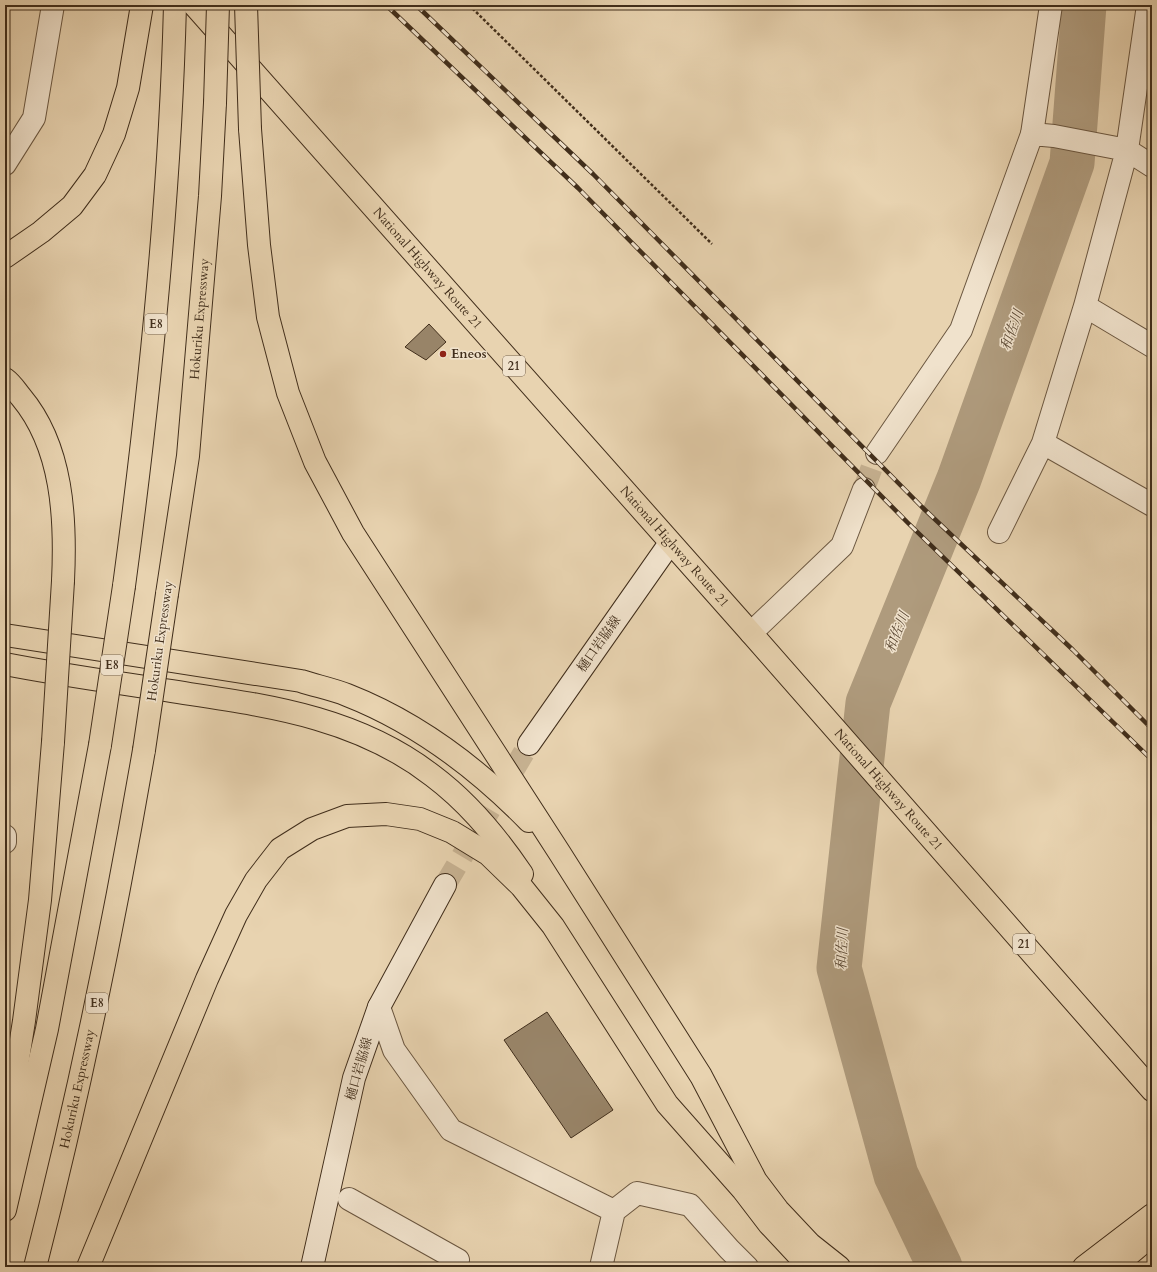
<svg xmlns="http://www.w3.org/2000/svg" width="1157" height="1272" font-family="Cardo,'Noto Serif JP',serif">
<rect width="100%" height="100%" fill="#e8d3b0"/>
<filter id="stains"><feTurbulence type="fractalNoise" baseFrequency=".005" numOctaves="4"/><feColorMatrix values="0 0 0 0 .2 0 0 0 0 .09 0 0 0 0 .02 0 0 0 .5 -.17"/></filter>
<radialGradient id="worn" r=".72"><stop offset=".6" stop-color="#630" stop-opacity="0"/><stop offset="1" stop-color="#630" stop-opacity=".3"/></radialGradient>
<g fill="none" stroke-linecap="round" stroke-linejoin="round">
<path stroke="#af9b7d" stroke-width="45" d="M940,1267L896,1175L839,968L868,703L959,479L1072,163L1084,5"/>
</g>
<path fill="#988468" stroke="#412e1b" d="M429,324L446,342L426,360L405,347Z
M547,1012L613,1110L571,1138L504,1040Z"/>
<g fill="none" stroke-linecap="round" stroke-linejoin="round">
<path stroke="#c7b292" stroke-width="22" stroke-dasharray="22 11" stroke-linecap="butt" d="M864,489L877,453"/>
<path stroke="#c7b292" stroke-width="22" stroke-dasharray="22 11" stroke-linecap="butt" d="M445,885L529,744"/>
<g stroke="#6b5740" stroke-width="24">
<path id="minor" d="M5,164L34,118L53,5
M1085,306L1152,346
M1043,443L1152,505
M877,453L961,330L1032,134L1054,136L1127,150L1152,166
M999,532L1043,443L1085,306L1127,150L1148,5
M751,633L842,546L864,489
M5,836V842
M379,1007L394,1050L451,1130L614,1211L601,1267
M349,1199L458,1260
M614,1211L637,1193L690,1205L729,1249L747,1267"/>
</g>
<g stroke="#6b5740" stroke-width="24">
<path id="tertiary" d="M1032,134L1051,5"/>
</g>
<g stroke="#412e1b" stroke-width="24">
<path id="secondary" d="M529,744L670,543
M312,1267L354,1078L379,1007L445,885"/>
</g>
<g stroke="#412e1b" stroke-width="24">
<g id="trunk">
<path id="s1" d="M194,5L751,633L1152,1090"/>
</g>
</g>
<g stroke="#412e1b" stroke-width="24">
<g id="motorway">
<path d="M250,129L259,245L268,317L288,393L315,462L353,533L559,852L701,1076L756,1181L778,1210L810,1244L839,1267"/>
<path d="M5,257L41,232L72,206L95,175L114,134L128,88L142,5"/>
<path d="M5,379C12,384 16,391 21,397C63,447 66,519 63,581"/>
<path d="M124,586C150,393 170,200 175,5"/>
<path id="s2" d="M167,594L188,456L210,196L215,103"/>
<path d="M5,635L301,681C316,686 332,689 347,695C416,722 478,769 529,821"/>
<path d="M5,664C66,676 128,684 190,694C277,707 361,720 433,776C469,803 497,837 522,874"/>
<path d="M5,1141L24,1021L40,900L53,742"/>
<path d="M5,1210L47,1029L100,745"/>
<path id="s3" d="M35,1267C79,1096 114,924 144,750"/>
<path d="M88,1267L207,979L236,915L256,880L280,849L312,829L347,816L386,814L420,819L452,832L488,854L521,886L553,926L667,1104L743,1190L769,1224L798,1255L814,1267"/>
<path d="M1084,1267L1152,1215"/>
<path d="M1114,1267L1152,1235"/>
</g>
</g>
<path stroke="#412e1b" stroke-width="2.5" stroke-dasharray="3 2" stroke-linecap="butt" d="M469,5L712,244"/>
<use href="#minor" stroke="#f0e2cc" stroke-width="22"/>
<use href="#tertiary" stroke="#f0e2cc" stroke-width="22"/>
<use href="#secondary" stroke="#f0e2cc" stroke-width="22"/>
<use href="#trunk" stroke="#e8d3b0" stroke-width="22"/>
<use href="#motorway" stroke="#e8d3b0" stroke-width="22"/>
<g stroke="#412e1b" stroke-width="4.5">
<path id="rail" d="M386,5L578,188L907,522L1152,760
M416,5L593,174L922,507L1073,650L1152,729"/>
</g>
<use href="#rail" stroke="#f0e2cc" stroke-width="3" stroke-dasharray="9" stroke-linecap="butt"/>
<g stroke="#412e1b" stroke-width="24" stroke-linecap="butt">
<path id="motorway-bridge" d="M246,5L250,129
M215,103L218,5
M53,742L63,581
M100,745L124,586
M144,750L167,594"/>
</g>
<use href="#motorway-bridge" stroke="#e8d3b0" stroke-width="22"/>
</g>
<circle fill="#8f2418" stroke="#f0e2cc" stroke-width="1.5" cx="443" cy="354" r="4"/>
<g text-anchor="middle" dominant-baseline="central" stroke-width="3" stroke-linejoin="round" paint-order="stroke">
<g fill="#f0e2cc" stroke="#766450" stroke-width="1">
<rect x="145" y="314" width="22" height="20" rx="3"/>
<rect x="503" y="356" width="22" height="20" rx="3"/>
<rect x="101" y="655" width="22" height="20" rx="3"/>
<rect x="1013" y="934" width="22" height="20" rx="3"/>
<rect x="86" y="993" width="22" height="20" rx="3"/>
</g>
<g font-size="12" font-weight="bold" fill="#412e1b">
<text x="156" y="324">E8</text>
<text x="514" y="366">21</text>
<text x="112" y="665">E8</text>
<text x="1024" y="944">21</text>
<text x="97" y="1003">E8</text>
</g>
<g font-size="13" fill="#412e1b" stroke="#f0e2cc">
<text stroke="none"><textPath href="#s1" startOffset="352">National Highway Route 21</textPath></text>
<text stroke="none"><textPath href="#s2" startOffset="277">Hokuriku Expressway</textPath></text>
<text stroke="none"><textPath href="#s1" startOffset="724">National Highway Route 21</textPath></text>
<text transform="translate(160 641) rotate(-82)">Hokuriku Expressway</text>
<text transform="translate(599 644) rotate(-55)">樋口岩脇線</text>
<text stroke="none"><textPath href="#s1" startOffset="1048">National Highway Route 21</textPath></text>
<text transform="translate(359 1069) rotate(-74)">樋口岩脇線</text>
<text stroke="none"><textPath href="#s3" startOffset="183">Hokuriku Expressway</textPath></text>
</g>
<g font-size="13" font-weight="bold" fill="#412e1b" stroke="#f0e2cc" text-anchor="start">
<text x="451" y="354">Eneos</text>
</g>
<g font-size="14" font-style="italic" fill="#5c4934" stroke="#f0e2cc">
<text transform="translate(1012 330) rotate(-70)">和佐川</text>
<text transform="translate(897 632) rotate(-68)">和佐川</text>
<text transform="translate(842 949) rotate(-87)">和佐川</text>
</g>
</g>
<rect width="1157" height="1272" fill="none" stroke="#e8d3b0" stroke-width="20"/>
<rect x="6" y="6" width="1145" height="1260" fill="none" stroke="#412e1b" stroke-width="2"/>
<rect x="10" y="10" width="1137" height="1252" fill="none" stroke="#412e1b"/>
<rect width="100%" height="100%" filter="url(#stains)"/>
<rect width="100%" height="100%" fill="url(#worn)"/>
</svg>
